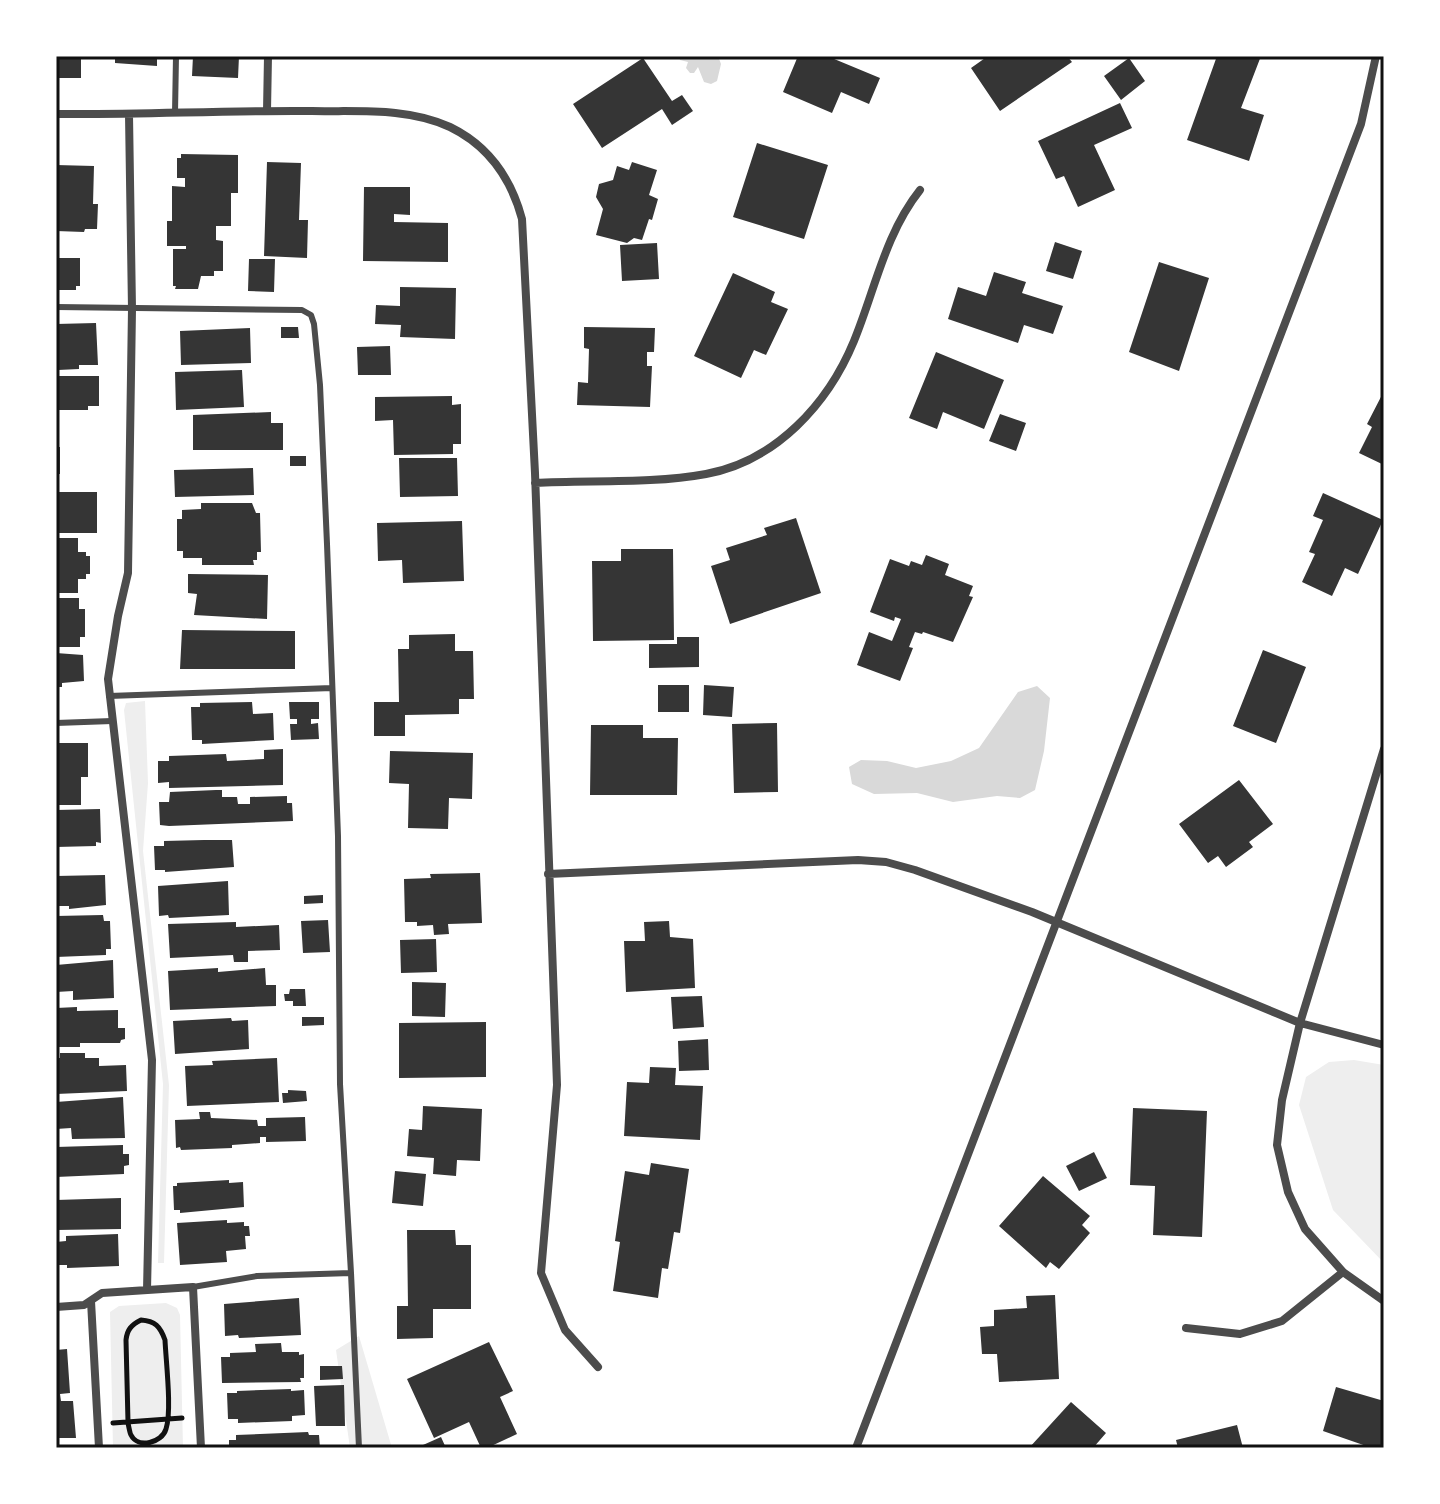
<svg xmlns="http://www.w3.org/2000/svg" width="1440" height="1504" font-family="Barlow,sans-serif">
<rect width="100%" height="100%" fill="#fff"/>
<path fill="#eee" d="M145,701L148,783L143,851L169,1085L164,1263H158L163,1084L124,710L126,703Z
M1354,1060L1384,1065V1263L1333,1210L1299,1105L1306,1077L1329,1062Z
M166,1303L177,1308L180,1315L183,1448H113L110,1312L119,1306Z
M359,1336L392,1448H350L336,1350Z"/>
<path fill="#d9d9d9" d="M679,56H718L721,64L717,81L711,84L704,82L698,67L694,73H690L686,68L688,62L680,60Z
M1037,686L1050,698L1044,751L1035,790L1020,798L997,796L953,802L917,793L874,794L852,784L849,767L861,760L887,761L916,768L951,761L979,748L1018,692Z"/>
<path fill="#353535" d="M56,56H81V78H56Z
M115,56H157V66L115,63Z
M193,56H239L238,78L192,76Z
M798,56H827L880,78L869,104L841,92L832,113L783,92Z
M988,56H1067L1072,62L1000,111L971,68Z
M1217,56H1261L1241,108L1264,115L1249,161L1187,140Z
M643,58L672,101L682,95L693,111L672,125L662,109L602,148L573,104Z
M1129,58L1145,81L1121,100L1104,76Z
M1120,103L1132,128L1094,145L1115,190L1078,207L1064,176L1056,179L1038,141Z
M757,143L828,165L804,239L733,217Z
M181,154L238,155V193H231V226H216V240L223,241V271H214V276H201L198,289H175L176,286H173V249H186V246H167V221H172V186L185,187V178H177V158H181Z
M267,162L301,163L299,220H308L307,258L264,256Z
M632,162L657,170L649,195L658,199L652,220L649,219L642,240L634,238L627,243L596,235L603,209L596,197L599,184L613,180L617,166L629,170Z
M56,165L94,166L93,204H98L97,229H85L84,232L56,231Z
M364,187H410V215L394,214V222L448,223V262L363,261Z
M1055,242L1082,251L1073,279L1046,271Z
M657,243L659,279L622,281L620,245Z
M56,258H80V286H76V290H56Z
M249,259H275L274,292L248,291Z
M1159,262L1209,278L1179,371L1129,352Z
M994,272L1026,282L1022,293L1063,306L1053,334L1024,325L1018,343L948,319L958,287L986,296Z
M733,273L775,292L771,302L788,309L766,355L754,350L741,378L694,356Z
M400,287L456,288L455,339L400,337L401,325L375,324L376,305L400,306Z
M96,323L98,365H79V369L58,370L56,324Z
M281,327H298L299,338H281Z
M584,327L655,328L654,352H647V366H652L650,407L577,405L578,382L588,383L589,349L584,348Z
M250,328L251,363L181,365L180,331Z
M390,346L391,375H358L357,347Z
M936,352L1004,380L984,429L943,412L937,429L909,418Z
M242,370L244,407L176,410L175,372Z
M56,376H99V406H88V410H56Z
M1384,391V465L1359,453L1372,427L1367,424Z
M452,396V405L461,404V444H453V454L394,455L393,420L375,421V397Z
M271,412V423H283V450H193V415Z
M1000,414L1026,423L1016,451L989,441Z
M56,447H60V474H56Z
M290,456H306V466H290Z
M399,458H457L458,496L400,497Z
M253,468L254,495L175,497L174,470Z
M56,492H97V533H56Z
M1323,493L1383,520L1358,574L1345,568L1332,596L1302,582L1315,554L1309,552L1323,520L1313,516Z
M201,503H252L256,513H260L261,552H257V560H253L254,565H202V558H183V551H177V519H182V510L201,509Z
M796,518L821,593L730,624L711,566L730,560L726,548L767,535L764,528Z
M462,521L464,581L403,583L402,560L378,561L377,523Z
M56,538H78V552H86V556H90V574H86V579H78V593H56Z
M621,549H673L674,640L593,641L592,561H621Z
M926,555L949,564L945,575L973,586L969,596L973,597L953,642L923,632L922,634L915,632L909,647L913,648L900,681L857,665L869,632L892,641L901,619L895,617L894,621L870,612L890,559L909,566L911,561L922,565Z
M188,574L268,575L267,619L194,615L197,594L188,593Z
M56,598H79V609H85V637H80V647H56Z
M182,630L295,631V669H180Z
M455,634V651H473L474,699H459V714L405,715V736H374V702H399L398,649H409V635Z
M677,637H699V667L649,668V644H677Z
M1263,650L1306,667L1276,743L1233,726Z
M56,653L83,655L84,681L62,683V687H56Z
M658,685H689V712H658Z
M704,685L734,687L732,717L703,715Z
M252,702L253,714L273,713L274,740L202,744V740H192L191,707H200V703Z
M289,702H319V719H311V724L318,723L319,739L291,740L290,724H297V719H290Z
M777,723L778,792L734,793L732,724Z
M591,725H643V738H678L677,795H590Z
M56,743H88V777H81V805H56Z
M283,749V785L169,788V782L158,783V761H169V756L226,754L227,761L264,759V750Z
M390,751L473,753L472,799L449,798L448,829L408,828L409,784L389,783Z
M1239,780L1273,824L1249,842L1253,847L1226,867L1218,856L1208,863L1179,824Z
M216,790H222V797H237L238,804H250V797L287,796V803H292L293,821L169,826L160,825L159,802H169L170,792Z
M100,809L101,843L96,842V846L56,847V810Z
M204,840H232L234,867L165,872V870H155L154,846H164V841Z
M480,873L482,923L448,924L449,934L434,935L433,925L417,926V922H405L404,879L431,878L430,874Z
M105,875L106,905L69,909V906H56V876Z
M228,881L229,915L169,918L168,915L159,916L158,886Z
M323,895V903L304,904V896Z
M103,915L104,921H110L111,949H106V955L56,957V916Z
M328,920L330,952L303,953L301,921Z
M669,921L670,937L693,939L695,988L626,992L624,941H645L644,922Z
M236,922V927L279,925L280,950L248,951V962H234L233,955L170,958L168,924Z
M436,939L437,972L401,973L400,940Z
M113,960L114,998L73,1000V991L56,992V965Z
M218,968V972L265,968L266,985H276V1006L170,1010L168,971Z
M412,982L446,983L445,1017L412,1016Z
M290,989H305L306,1006H293V1001H285L284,994H289Z
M702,996L704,1027L673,1029L671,997Z
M77,1007V1011L118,1010V1028H125V1039L121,1040L120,1043H80V1047H56V1008Z
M302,1017H324V1025L302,1026Z
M231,1018L232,1021L248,1020L249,1049L175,1054L173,1021Z
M486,1022V1077L399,1078V1023Z
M708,1039L709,1070L679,1071L678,1041Z
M60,1053H85V1058H99V1066L126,1065L127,1091L56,1094V1058H60Z
M277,1058L279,1102L187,1106L185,1066L213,1065L212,1061Z
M650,1067L676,1068L675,1085L703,1086L700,1140L624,1136L627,1082L649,1083Z
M288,1090L306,1091L307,1101L283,1103L282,1093H288Z
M123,1097L125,1138L72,1139L71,1128L56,1129V1102Z
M423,1106L482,1109L480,1161L457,1160L456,1176L433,1174L434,1158L407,1156L409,1129L422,1130Z
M1133,1108L1207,1111L1202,1237L1153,1235L1155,1186L1130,1185Z
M199,1112H210L211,1118L257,1120L258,1126H266V1118L305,1117L306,1141L266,1142V1137H260V1143L232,1145V1148L181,1150L180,1147L176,1148L175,1120L200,1119Z
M123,1145V1154H129V1165L124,1166V1174L56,1177V1147Z
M1094,1152L1107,1178L1079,1191L1066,1166Z
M651,1163L689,1169L680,1233L674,1232L668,1269L662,1268L658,1298L613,1291L620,1242L615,1241L625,1171L649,1175Z
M395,1171L426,1174L423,1206L392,1203Z
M1043,1176L1090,1216L1082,1225L1090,1233L1059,1269L1050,1262L1046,1268L999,1226Z
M229,1180V1183L243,1182L244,1207L180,1213V1210H174L173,1186H177V1183Z
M121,1198V1229L56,1230V1200Z
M227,1220V1223L244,1222V1226H249L250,1236H245L246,1249L226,1251L227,1262L180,1265L177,1223Z
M407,1230H455L456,1245H471V1309H433V1338L397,1339V1306H408Z
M118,1234L119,1266L67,1268V1265H56V1242L66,1241V1236Z
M1055,1295L1059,1379L999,1382L997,1354H982L980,1327L994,1326V1310L1027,1308L1026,1296Z
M299,1298L301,1335L239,1338L238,1335L225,1336L224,1304Z
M489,1342L513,1391L500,1397L517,1434L487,1448H481L469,1422L434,1438L407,1379Z
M281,1343L282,1352H299V1355L304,1354V1378H300L301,1382L222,1383L221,1357H230V1353L256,1352L255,1344Z
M67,1349L70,1393L60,1394L61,1401H73L76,1438H56V1350Z
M320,1366H342L343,1379L320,1380Z
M344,1385L345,1426H316L314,1386Z
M1336,1387L1384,1401V1448H1372L1323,1431Z
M291,1389V1391L304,1390L305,1415L292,1416V1421L238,1423V1419H228L227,1393H237V1391Z
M1071,1402L1106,1433L1093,1448H1029Z
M1237,1425L1243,1448H1178L1176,1440Z
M308,1432L309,1435H319L320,1448H229V1440H236V1435Z
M441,1437L446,1448H425L423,1445Z"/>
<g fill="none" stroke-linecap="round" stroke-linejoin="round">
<path stroke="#111" stroke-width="5" d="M141,1320C155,1321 160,1326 165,1340C166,1362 172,1411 166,1429C162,1443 138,1449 131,1435C130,1434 128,1423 128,1422L126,1340C127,1330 131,1325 141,1320Z
M113,1423L182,1418"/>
<path stroke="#4c4c4c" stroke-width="6" d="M175,113L176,56
M56,307L302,310L311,315L314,324L320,385L327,544L338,836L340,1084L351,1273L257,1276L193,1287
M109,696L332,688
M56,723L112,721
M351,1273L359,1448"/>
<path stroke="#4c4c4c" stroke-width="8" d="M267,111L268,56
M56,114C141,115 226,110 312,111C357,112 407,107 450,127C489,146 511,178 522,219L535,473L557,1085L541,1273L565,1330L598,1367
M129,115L132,309L128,573L118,616L108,679L152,1060L147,1290
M535,483C590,480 652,484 706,474C776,461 828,404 854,341C875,290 885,234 920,190
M1384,749L1300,1023L1282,1100L1277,1145L1288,1192L1305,1229L1343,1272L1384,1301
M548,874L858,860L886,862L915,870L1032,912L1300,1023L1384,1045
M91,1301L99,1448
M56,1307L84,1305L102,1293L193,1287L201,1448
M1186,1328L1240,1334L1282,1321L1343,1272
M856,1448L1361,124L1376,56"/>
</g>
<rect width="1440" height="1504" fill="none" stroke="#ffffff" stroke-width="116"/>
<rect x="58" y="58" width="1324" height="1388" fill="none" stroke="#111" stroke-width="3"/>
</svg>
